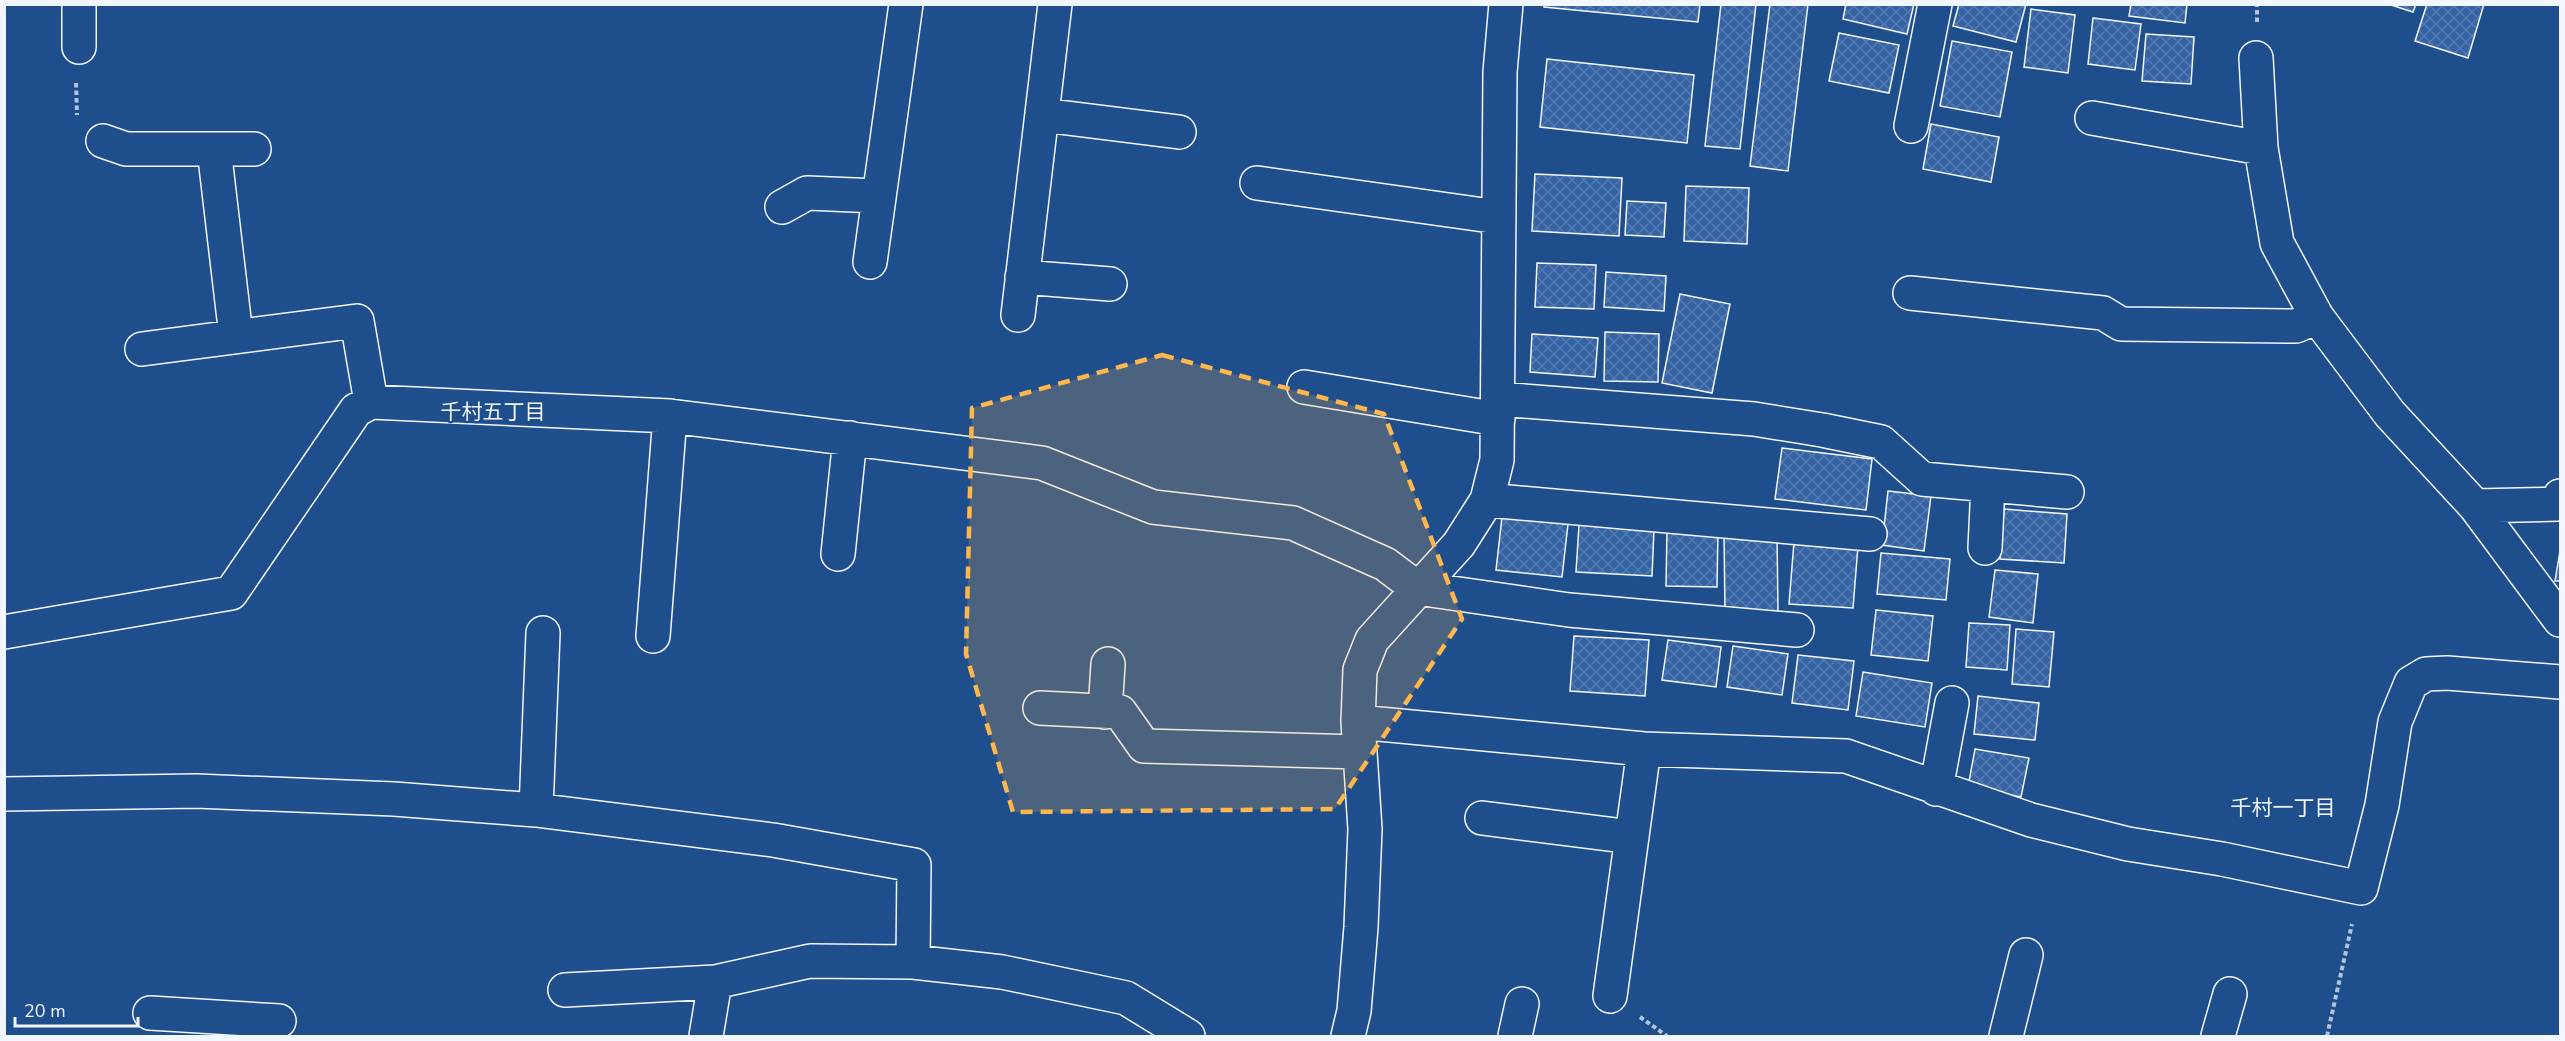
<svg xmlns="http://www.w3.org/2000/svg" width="2565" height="1041" font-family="'Nunito Sans','Noto Sans JP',sans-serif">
<defs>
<pattern id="building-cross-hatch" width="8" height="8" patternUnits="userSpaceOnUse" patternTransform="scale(1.5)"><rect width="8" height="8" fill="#3563a3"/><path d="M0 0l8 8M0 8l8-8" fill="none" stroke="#537ab1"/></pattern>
</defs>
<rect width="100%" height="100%" fill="#1f4e8c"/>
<path fill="url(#building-cross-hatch)" stroke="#f2f6ff" stroke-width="1.5" d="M1544,4H1700L1698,22L1544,7Z
M1721,4H1756L1740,149L1705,146Z
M1770,4H1808L1788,171L1750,166Z
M1846,4H1914L1907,34L1843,19Z
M1959,4H2026L2016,42L1953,26Z
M2131,4H2187L2185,23L2129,16Z
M2388,4H2416L2413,12Z
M2427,4H2484L2468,58L2415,41Z
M2031,9L2075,15L2068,73L2024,67Z
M2093,18L2141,24L2135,70L2088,64Z
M1839,33L1899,45L1889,93L1829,81Z
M2146,34L2194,37L2191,84L2142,81Z
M1952,41L2012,52L2000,117L1940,106Z
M1547,59L1694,75L1687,143L1540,127Z
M1931,124L1999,137L1991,182L1923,169Z
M1535,174L1622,178L1619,236L1532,231Z
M1686,186L1749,188L1747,244L1684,241Z
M1627,201L1666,203L1664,237L1625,235Z
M1537,263L1596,265L1594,309L1535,307Z
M1606,272L1666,276L1664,311L1604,307Z
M1680,294L1730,304L1712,393L1662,383Z
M1605,332L1659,334L1658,382L1604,381Z
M1532,334L1598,338L1595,377L1530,372Z
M1782,448L1872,459L1866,510L1775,499Z
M1888,491L1931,496L1924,551L1882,545Z
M2004,509L2067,514L2064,563L2000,559Z
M1502,517L1568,524L1562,577L1496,570Z
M1579,525L1654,529L1652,576L1576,572Z
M1667,530L1718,531L1717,587L1666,586Z
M1777,534L1778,611L1725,612L1724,535Z
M1794,542L1858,546L1853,608L1789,604Z
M2560,551V581H2555Z
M1881,553L1950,559L1946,600L1877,594Z
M1995,570L2038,574L2033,623L1989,617Z
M1876,610L1933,616L1928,661L1871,655Z
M1969,623L2010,625L2007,670L1966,667Z
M2016,629L2054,632L2049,687L2012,684Z
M1574,636L1649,640L1645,696L1570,691Z
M1668,640L1721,647L1716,687L1662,680Z
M1733,646L1788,654L1782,695L1727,687Z
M1798,655L1854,661L1848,710L1792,703Z
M1863,672L1932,683L1925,727L1856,716Z
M1978,696L2039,703L2035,740L1974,734Z
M1975,749L2029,758L2021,797L1968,787Z"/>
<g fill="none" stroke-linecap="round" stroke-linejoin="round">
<g stroke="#f2f6ff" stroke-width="36">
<path id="minor" d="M79,4V47
M2256,58L2261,148L2277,243L2317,317L2390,414L2475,506L2560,620
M1043,115L1179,132
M2092,118L2261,148
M1911,126L1935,4
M103,141L126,149H254
M214,149L236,336
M1257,183L1498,217
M782,207L807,193L878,196
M870,262L906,4
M1022,277L1110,284
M1910,293L2103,313L2121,324L2296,326L2317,317
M1018,315L1055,4
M142,349L357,321L371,402
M1304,387L1498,419
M1499,399L1754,419L1822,430L1881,442L1922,479L2067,492
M1487,500L1870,534
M2475,506L2558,504L2560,496
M1985,548L1988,485
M838,554L850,438
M4,632L231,593L356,410L371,402L670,416L1042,463L1153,507L1293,523L1385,564L1417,588L1569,610L1797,630
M653,636L670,416
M1040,708L1120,712L1144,746L1359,752
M1105,712L1108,664
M1358,722L1644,749L1846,756L2031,820L2128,844L2222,859L2361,888L2382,805L2395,722L2411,683L2426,674L2447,673L2560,682
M1936,789L1952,703
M4,794L196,791L394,799L536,810L773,840L914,865L913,962
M536,810L543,633
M1482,818L1632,837
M565,990L715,982L810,961L913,962L1002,972L1126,998L1188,1036
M1610,996L1644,749
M150,1013L279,1021
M706,1036L715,982
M1348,1036L1354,1011L1361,927L1365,829L1358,722L1360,670L1372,640L1459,544L1487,500L1497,460L1500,72L1506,4
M1515,1036L1522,1004
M2006,1036L2026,955
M2218,1036L2230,994"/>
</g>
<path stroke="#b3c4dc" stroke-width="4" stroke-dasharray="4.5 3" stroke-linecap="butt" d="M2257,22V4
M76,83L77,115
M1640,1017L1667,1036
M2327,1036L2352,924"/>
<use href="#minor" stroke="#1f4e8c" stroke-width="33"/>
</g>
<path fill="#ffb74d" fill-opacity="0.2" stroke="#ffb74d" stroke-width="4.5" stroke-dasharray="12 8" stroke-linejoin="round" d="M1162,355L1384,414L1462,619L1335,809L1013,812L966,654L972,408Z"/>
<g text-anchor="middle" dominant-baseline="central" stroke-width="4.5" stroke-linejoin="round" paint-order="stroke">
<g font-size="21" fill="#f2f6ff" stroke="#1f4e8c">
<text x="493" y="412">千村五丁目</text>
<text x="2283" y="808">千村一丁目</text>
</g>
</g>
<rect width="2565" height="1041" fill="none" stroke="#f2f6ff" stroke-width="12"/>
<path d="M15 1017v9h123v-9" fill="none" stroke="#f2f6ff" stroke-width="3"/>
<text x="24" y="1017" font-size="18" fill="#f2f6ff" stroke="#1f4e8c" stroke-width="4.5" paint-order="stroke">20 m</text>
</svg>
